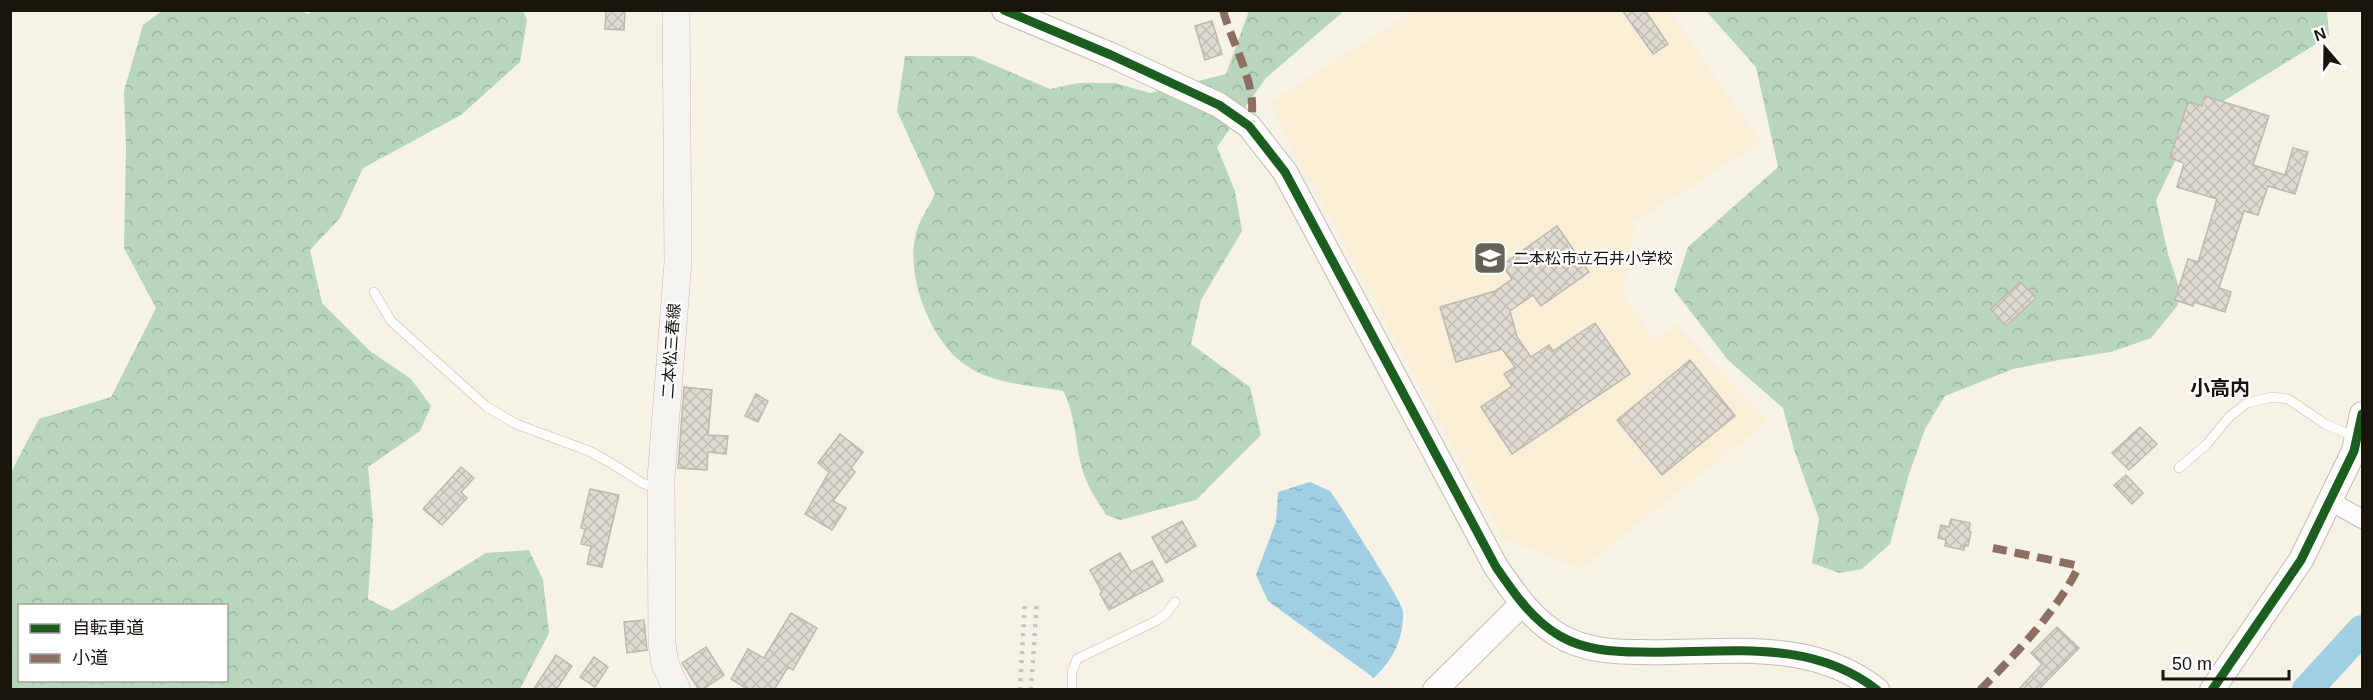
<svg xmlns="http://www.w3.org/2000/svg" width="2373" height="700" font-family="Arial,'Noto Sans JP',sans-serif">
<defs>
<pattern id="forest-crowns" width="20" height="18" patternUnits="userSpaceOnUse" patternTransform="scale(1.5)"><rect width="20" height="18" fill="#b7d6bb"/><path d="M2 6a3 3 0 1 1 6 0M12 15a3 3 0 1 1 6 0" fill="none" stroke="#9db79f"/></pattern>
<pattern id="water-ripples" width="26" height="14" patternUnits="userSpaceOnUse" patternTransform="scale(1.5)"><rect width="26" height="14" fill="#a0cee2"/><path d="M2 4q2-2 4 0t4 0M15 11q2-2 4 0t4 0" fill="none" stroke="#89b0c1"/></pattern>
<pattern id="building-cross-hatch" width="8" height="8" patternUnits="userSpaceOnUse" patternTransform="scale(1.5)"><rect width="8" height="8" fill="#dfdbd0"/><path d="M0 0l8 8M0 8l8-8" fill="none" stroke="#bfbbb1"/></pattern>
</defs>
<rect width="100%" height="100%" fill="#f7f2e6"/>
<path fill="#f9efd7" d="M1413,11H1670L1761,142L1635,222L1623,294L1655,340L1677,324L1768,421L1582,569L1501,537L1268,103Z"/>
<path fill="url(#forest-crowns)" fill-rule="evenodd" d="M163,10H299L308,14L314,10L523,11L527,20L520,62L461,115L363,168L340,218L310,250L322,303L370,351L411,379L431,406L420,431L368,467L373,521L368,599L392,611L486,553L529,550L543,580L549,633L520,689L316,690L308,688L304,690L11,689V472L39,419L111,397L156,308L124,248L126,148L124,91L143,25ZM20,606H226V680H20Z
M1249,11H1344L1266,78L1217,147L1235,191L1242,231L1201,300L1191,344L1250,387L1261,435L1196,500L1120,520L1106,515C1100,504 1091,493 1087,482C1074,453 1078,419 1063,391C1032,385 998,385 970,368C930,345 902,270 918,227C922,216 930,205 935,194L897,111L905,56H973L1050,89L1078,83H1115L1150,93L1226,74Z
M1706,11H2327L2329,36L2196,118L2156,200L2168,254L2179,287L2178,305L2151,338L2111,352L2059,360L2013,369L1945,396L1925,429L1909,474L1890,544L1862,569L1839,573L1812,563L1819,519L1794,449L1783,408L1728,360L1674,290L1688,247L1778,167L1756,67Z"/>
<path fill="url(#water-ripples)" d="M1310,482L1330,491L1341,507C1350,522 1402,601 1403,611C1404,638 1393,660 1374,678L1268,601L1256,575L1276,521L1278,492Z"/>
<g fill="none" stroke-linecap="round" stroke-linejoin="round">
<path stroke="#a0cee2" stroke-width="30" d="M2307,690L2362,630"/>
</g>
<path fill="url(#building-cross-hatch)" stroke="#bdb9af" stroke-width="1.5" d="M606,10H625L624,30L605,29Z
M1622,10H1645L1668,44L1653,54Z
M1212,21L1222,54L1205,60L1195,26Z
M2205,96L2269,116L2253,165L2285,175L2293,148L2308,152L2295,194L2268,186L2258,215L2244,211L2219,288L2231,292L2225,312L2194,302L2193,306L2175,300L2188,259L2198,262L2217,199L2177,187L2184,163L2170,158L2188,102L2202,106Z
M1557,226L1589,272L1541,306L1533,295L1510,311L1517,337L1531,357L1549,345L1553,351L1595,323L1630,374L1512,454L1481,407L1512,386L1504,374L1515,367L1502,349L1456,362L1440,307L1495,291L1512,279L1502,265Z
M2020,282L2036,298L2006,326L1991,309Z
M1690,360L1735,416L1662,475L1617,420Z
M684,387L712,390L708,435L728,436L726,454L708,452L707,470L678,468Z
M756,394L768,401L758,422L745,416Z
M2140,427L2157,444L2129,470L2112,453Z
M840,434L863,452L851,468L855,472L833,501L846,508L832,530L805,514L829,472L818,463Z
M461,467L474,478L461,492L467,498L442,525L423,509Z
M2126,475L2143,493L2132,504L2114,485Z
M590,489L619,495L602,567L587,564L591,546L581,544L585,529L581,528Z
M1951,519L1970,523L1969,531L1971,532L1968,546L1965,545L1964,550L1945,546L1946,540L1938,538L1941,525L1949,527Z
M1182,521L1196,546L1166,563L1152,537Z
M1120,553L1131,572L1152,561L1163,581L1109,610L1100,594L1102,592L1090,570Z
M791,613L817,628L793,670L788,667L774,690H749L731,679L748,649L764,658Z
M644,620L647,650L627,653L624,622Z
M2057,627L2079,648L2038,690H2018L2042,664L2031,653Z
M706,647L724,675L702,690H699L682,663Z
M556,655L572,666L556,690H533Z
M594,657L608,667L595,687L580,677Z"/>
<g fill="none" stroke-linecap="round" stroke-linejoin="round">
<g stroke="#c1bdb3" stroke-width="10">
<path id="service" d="M374,292L391,321L487,407L516,424L589,451L611,463L642,483L659,489
M2179,468L2207,444L2229,417L2247,403L2272,397L2288,399L2325,424L2355,437
M1072,690V672L1077,659L1156,621L1166,614L1175,602"/>
</g>
<g stroke="#c1bdb3" stroke-width="20">
<path id="minor" d="M2330,501L2362,519"/>
</g>
<g stroke="#c1bdb3" stroke-width="26">
<path id="tertiary" d="M1004,10L1111,55L1219,105L1249,126L1285,172L1496,567C1514,593 1532,620 1560,636C1584,650 1613,652 1640,652C1720,654 1809,636 1877,690
M1435,690L1522,604
M2212,690L2301,560L2354,451L2362,414"/>
</g>
<g stroke="#c1bdb3" stroke-width="28">
<path id="secondary" d="M676,10L678,262L661,478L662,644L665,664L677,690"/>
</g>
<use href="#service" stroke="#fefdfb" stroke-width="9"/>
<use href="#minor" stroke="#fefdfb" stroke-width="18"/>
<use href="#tertiary" stroke="#fefdfb" stroke-width="24"/>
<use href="#secondary" stroke="#f5f3ef" stroke-width="27"/>
<path stroke="#c3c2be" stroke-width="4.5" stroke-dasharray="3 6" stroke-linecap="butt" d="M1020,690L1025,600
M1031,690L1037,600"/>
<path stroke="#8d6e63" stroke-width="8" stroke-dasharray="15 8" stroke-linecap="butt" d="M1223,10C1232,45 1262,92 1249,126
M1980,690C2013,657 2056,612 2077,570L2075,565L1993,548"/>
<g stroke="#fff" stroke-width="13">
<path id="cycleway" d="M1004,10L1111,55L1219,105L1249,126L1285,172L1496,567C1514,593 1532,620 1560,636C1584,650 1613,652 1640,652C1720,654 1809,636 1877,690
M2212,690L2301,560L2354,451L2362,414"/>
</g>
<use href="#cycleway" stroke="#1b5e20" stroke-width="9"/>
</g>
<defs>
<g id="school-square" transform="scale(1.725)"><rect x="-9" y="-9" width="18" height="18" rx="4" fill="#676258" stroke="#fff"/><path d="M0-5L7-2L0 1L-7-2ZM-4 1L0 2.5L4 1V4Q0 6-4 4Z" fill="#fff"/></g>
</defs>
<g fill-rule="evenodd">
<use href="#school-square" x="1490" y="258"/>
</g>
<g text-anchor="middle" dominant-baseline="central" stroke-width="4.5" stroke-linejoin="round" paint-order="stroke">
<g font-size="16" fill="#19150b" stroke="#fff" text-anchor="start">
<text x="1513" y="258">二本松市立石井小学校</text>
</g>
<g font-size="16" fill="#19150b" stroke="#fff">
<text transform="translate(671 351) rotate(-86)">二本松三春線</text>
</g>
<g font-size="20" font-weight="bold" fill="#19150b" stroke="#fff">
<text x="2220" y="388">小高内</text>
</g>
</g>
<rect width="2373" height="700" fill="none" stroke="#19150b" stroke-width="24"/>
<rect x="18" y="604" width="210" height="78" fill="#ffffff" stroke="#a3a19d" stroke-width="1.5"/>
<rect x="30" y="624" width="30" height="9" fill="#1b5e20" stroke="#a3a19d" stroke-width="1.5"/>
<text x="72" y="634" font-size="18" fill="#19150b">自転車道</text>
<rect x="30" y="654" width="30" height="9" fill="#8d6e63" stroke="#a3a19d" stroke-width="1.5"/>
<text x="72" y="664" font-size="18" fill="#19150b">小道</text>
<g transform="translate(2325 48) rotate(340)" stroke="#ffffff" stroke-width="4.5" paint-order="stroke">
<path d="M0-4.5L10 22L0 15L-10 22Z" fill="#19150b"/>
<text y="-9" font-size="16" font-weight="bold" text-anchor="middle" fill="#19150b">N</text>
</g>
<path d="M2163 670v9h126v-9" fill="none" stroke="#19150b" stroke-width="3"/>
<text x="2172" y="670" font-size="18" fill="#19150b" stroke="#ffffff" stroke-width="4.5" paint-order="stroke">50 m</text>
</svg>
